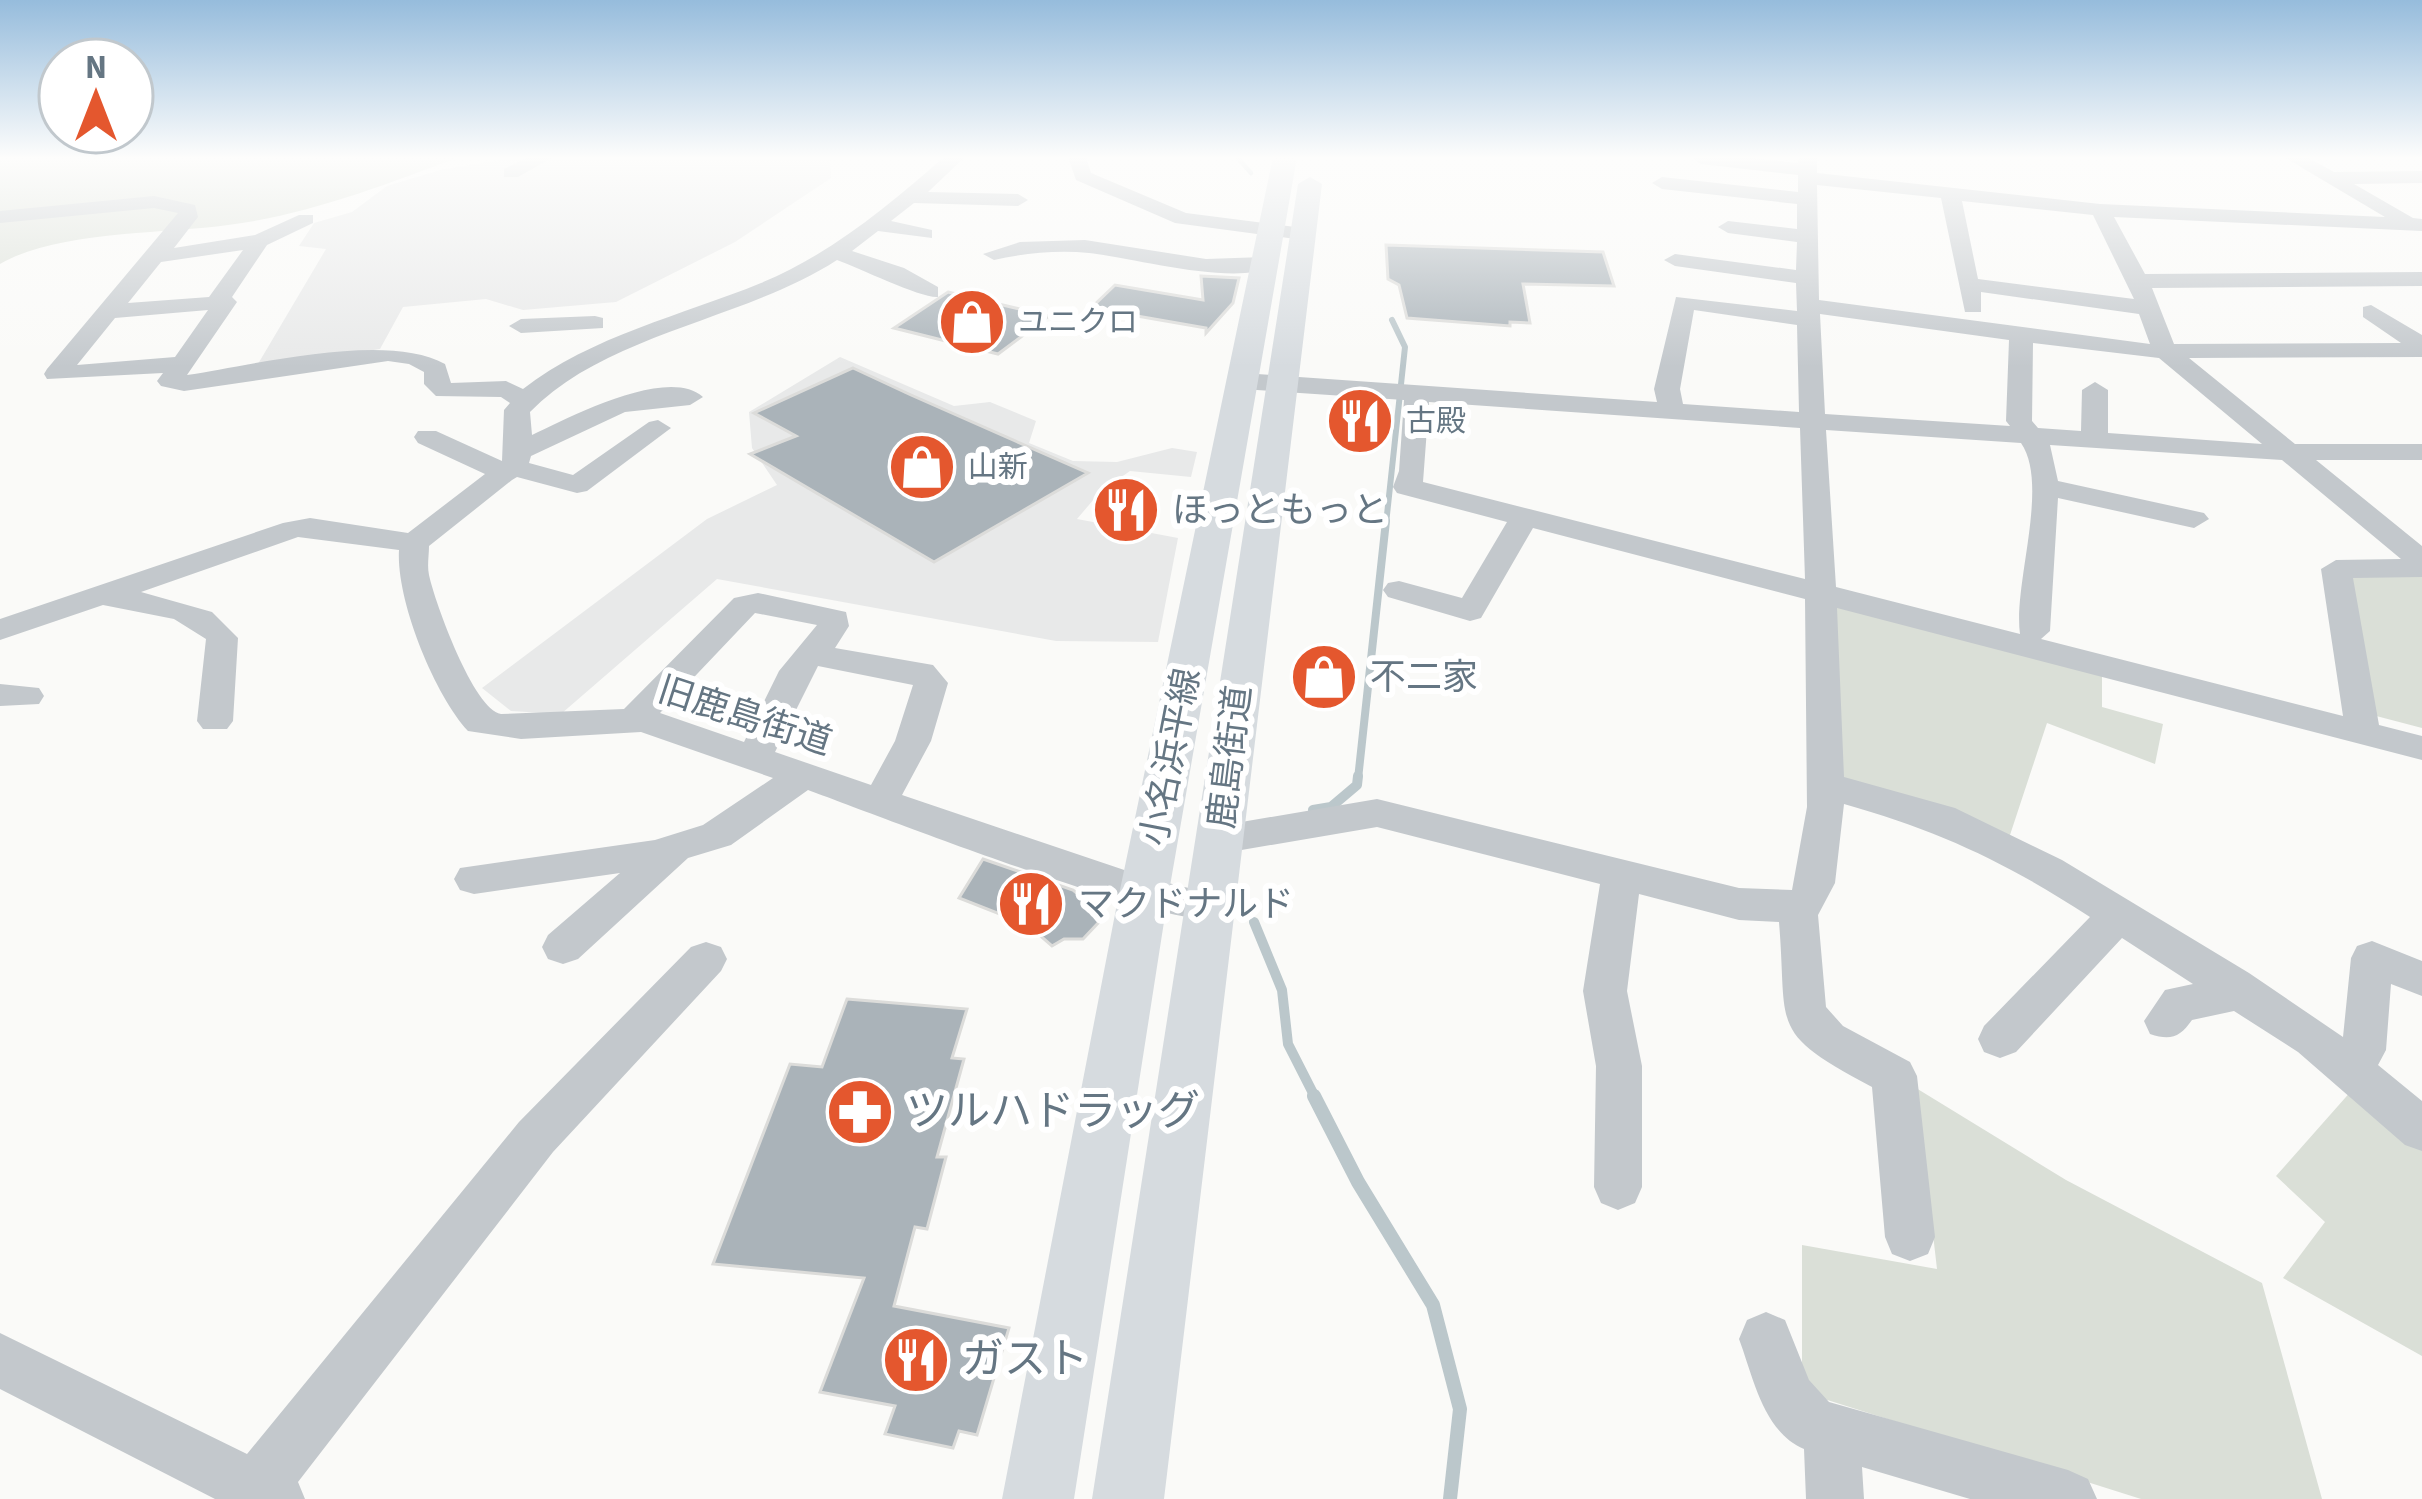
<svg xmlns="http://www.w3.org/2000/svg" width="2422" height="1499" font-family="'Source Sans 3','Noto Sans JP',sans-serif">
<rect width="100%" height="100%" fill="#fafaf8"/>
<path fill="#e8e9e9" d="M518,157H830L831,178L735,242L616,302L523,310L486,299L403,307L380,349L255,369L326,249L299,246L314,223L352,212L387,186L440,170Z
M840,357L954,406L990,402L1036,421L1029,443L1073,461L1117,462L1172,448L1197,452L1191,477L1130,471L1100,492L1077,519L1178,538L1158,642L1056,641L717,579L561,714L511,711L482,688L707,519L777,485L752,448L749,412Z"/>
<path fill="#dadfd7" d="M0,157H459C385,185 307,215 228,225C163,234 56,231 0,264Z
M2422,568V728L2361,712L2336,569Z
M1830,605L2102,669V707L2163,724L2155,764L2047,723L2009,838L1837,778Z
M1916,1088L2066,1180L2262,1283L2322,1499H2141L1802,1392V1245L1937,1269Z
M2353,1089L2422,1142V1356L2283,1278L2325,1222L2276,1176Z"/>
<g fill="none" stroke-linecap="round" stroke-linejoin="round">
<path stroke="#bbc7cb" stroke-width="4.5" d="M1237,157L1251,173"/>
<path stroke="#bbc7cb" stroke-width="6" d="M1386,524L1405,347L1392,320"/>
<path stroke="#bbc7cb" stroke-width="8" d="M1358,779L1386,521"/>
<path stroke="#bbc7cb" stroke-width="10" d="M1313,810L1331,807L1357,785L1358,776
M1254,922L1282,990L1288,1044L1316,1099"/>
<path stroke="#bbc7cb" stroke-width="14" d="M1314,1096L1358,1182L1433,1305L1460,1409L1450,1499"/>
</g>
<path fill="#aab3b9" stroke="#dcdcda" stroke-width="3" d="M1386,245L1603,252L1614,286L1523,284L1530,323L1510,322V326L1407,318L1399,285L1388,279Z
M1201,276L1239,278L1233,303L1206,333V328L1091,308L1115,285L1203,300Z
M948,292L1049,316L998,354L894,328Z
M853,368L911,395L1088,473L934,562L750,454L796,436L754,413Z
M983,859L1073,890L1095,908L1099,922L1083,939H1064L1052,946L1028,925L959,898Z
M847,999L967,1009L952,1058L964,1059L937,1157H946L927,1229L915,1227L894,1306L1009,1328L977,1435L959,1431L953,1448L885,1434L895,1406L820,1392L864,1278L713,1264L790,1064L822,1067Z"/>
<g fill="none" stroke-linecap="round" stroke-linejoin="round">
<path fill="#c3c8cc" fill-rule="evenodd" d="M528,157H553L518,177H504V169Z
M944,157H965L928,192L1018,194L1028,200L1018,206L914,203L891,221L932,230V238L878,231L852,251L904,268L938,287V297C923,299 859,268 837,260C745,320 607,333 530,412L532,435C568,418 668,365 703,397L690,405L625,412L531,456L529,463L573,475L649,422L658,420L671,428L587,491L577,493L517,477L512,480L429,546C429,555 427,566 429,575C435,603 474,710 501,714L624,709L734,598L758,593L846,612L849,626L835,648L933,665L948,683L931,741L902,795L1148,878L1225,897L1231,908L1225,919C1179,934 874,814 808,790L731,845L688,858L578,959L563,964L548,959L542,947L548,935L620,873L474,894L460,890L454,879L460,868L655,840L703,825L773,778L641,732L521,739L468,731C434,694 396,600 399,550L298,537L141,592L212,612L238,638L233,721L227,729H203L197,721L206,639L174,619L103,605L0,640V619L283,523L310,518L408,533L485,474L418,443L414,437L418,431H436L502,461L504,410L510,403L501,397L436,396L424,384V372L409,364L388,361L184,391L161,386L157,381L163,373L47,379L44,374L47,369L178,213L154,208L0,223V211L154,196L195,205L198,217L174,248L255,235L299,215H313V223L267,245L232,297L237,302L187,375C255,365 386,331 445,364L451,383L506,381L523,389C591,336 683,315 761,283C831,254 888,206 944,157ZM243,250L209,297L128,303L161,262ZM208,310L175,357L77,365L115,318ZM755,613L817,625L779,671L744,742L660,713ZM818,666L913,685L895,741L871,785L775,752Z
M1068,157H1086L1091,173L1186,213L1303,228L1313,234L1303,240L1175,223L1076,180Z
M1746,157L1798,163L1799,157H1817V173L2100,204L2385,217L2284,157H2307L2334,172L2422,171V183L2354,184L2413,218L2422,219V231L2114,217L2145,274L2422,272V286L2152,288L2174,344L2401,343L2363,317V307L2371,305L2422,335V357L2189,358L2295,444H2422V460H2316L2422,546V577L2353,578L2379,725L2422,736V760L1837,608L1844,777L1955,808L2062,860L2249,973L2343,1037L2351,958L2357,946L2372,941L2422,961V996L2391,984L2386,1050L2378,1065L2422,1101V1151L2405,1145L2298,1052L2234,1011L2192,1020C2180,1037 2171,1041 2150,1034L2144,1021L2165,990L2193,984L2122,938L2016,1052L2000,1058L1984,1052L1978,1039L1984,1026L2090,917C2007,863 1940,831 1844,804L1835,883L1818,915L1826,1007L1843,1026L1910,1062L1917,1076L1935,1237L1928,1254L1910,1261L1892,1254L1885,1237L1872,1087C1767,1031 1788,1030 1779,922L1739,920L1639,894L1627,991L1642,1066V1187L1635,1203L1618,1210L1601,1203L1594,1187L1596,1066L1583,991L1600,884L1377,827L1218,854L1204,850L1199,840L1204,830L1218,826L1377,799L1739,888L1792,890L1807,807L1805,599L1533,528L1481,618L1470,621L1388,597L1383,590L1388,583L1399,581L1462,598L1507,522L1397,493L1393,487L1399,471L1404,400L1242,389L1229,381L1242,373L1657,402L1654,389L1676,297L1797,311L1796,283L1675,266L1664,260L1675,254L1796,270L1797,242L1728,233L1718,227L1728,221L1797,229V204L1662,189L1652,183L1662,177L1798,192V175L1701,164L1692,158ZM1817,185L1941,198L1965,312H1981V292L2139,314L2150,344L1819,300ZM1962,201L2093,215L2134,299L1978,279ZM1694,310L1797,325L1799,412L1683,404L1680,389ZM1820,314L2009,340L2006,421L2010,426L1825,414ZM2033,343L2159,358L2262,444L2108,433V390L2095,382L2082,390L2081,431L2038,428L2032,421ZM1429,402L1800,428L1805,579L1423,482ZM1826,430L2021,443C2050,485 2013,584 2020,634L1836,587ZM2050,445L2282,460L2401,559L2336,560L2321,569L2343,716L2041,639L2050,631L2058,498L2194,528L2209,519L2204,513L2058,481Z
M1085,240L1206,259L1264,257L1275,264C1244,289 1130,257 1089,253C1058,250 1024,253 994,260L983,254L1020,242Z
M595,316L603,318V328L521,333L509,326L521,319Z
M0,684L39,688L44,696L39,704L0,706Z
M706,942L721,947L727,959L721,971L553,1152L298,1482L305,1499H215L0,1389V1333L247,1454L519,1122L691,947Z
M1766,1312L1785,1320L1809,1380L1829,1402L2068,1470L2088,1479L2097,1499H1970L1862,1467L1864,1499H1806L1804,1449C1763,1432 1753,1376 1739,1339L1747,1320Z"/>
<path fill="#d6dbdf" fill-rule="evenodd" d="M1273,157H1297L1166,909L1074,1499H1002L1116,909Z
M1310,177L1322,184L1164,1499H1092L1298,184Z"/>
</g>
<linearGradient id="sky" x2="0" y2="1"><stop stop-color="#96bcdc"/><stop offset="0.43" stop-color="#fdfdfc"/><stop offset="1" stop-color="#fdfdfc" stop-opacity="0"/></linearGradient>
<rect width="2422" height="367" fill="url(#sky)"/>
<defs>
<g id="shop-disc" transform="scale(3.45)"><circle r="9.5" fill="#e4572e" stroke="#fff"/><path d="M-5-2.5h2.3a2.7 3.5 0 0 1 5.4 0H5L5.5 6h-11ZM-1.5-2.5h3a1.5 2.3 0 0 0-3 0Z" fill="#fff"/></g>
<g id="restaurant-disc" transform="scale(3.45)"><circle r="9.5" fill="#e4572e" stroke="#fff"/><path d="M-5-6h1v4h1v-4h1v4h1v-4h1v5L-1.5 .5V6h-2V.5L-5-1ZM5-6V6H3V1.5H1.5Q1.5-4 5-6Z" fill="#fff"/></g>
<g id="pharmacy-disc" transform="scale(3.45)"><circle r="9.5" fill="#e4572e" stroke="#fff"/><path d="M-2-6h4v4h4v4h-4v4h-4v-4h-4v-4h4Z" fill="#fff"/></g>
</defs>
<g fill-rule="evenodd">
<use href="#shop-disc" x="972" y="322"/>
<use href="#restaurant-disc" x="1360" y="421"/>
<use href="#shop-disc" x="922" y="467"/>
<use href="#restaurant-disc" x="1126" y="510"/>
<use href="#shop-disc" x="1324" y="677"/>
<use href="#restaurant-disc" x="1031" y="904"/>
<use href="#pharmacy-disc" x="860" y="1112"/>
<use href="#restaurant-disc" x="916" y="1360"/>
</g>
<g text-anchor="middle" dominant-baseline="central" stroke-width="12" stroke-linejoin="round" paint-order="stroke">
<g font-size="30" fill="#657683" stroke="#fff" text-anchor="start">
<text x="1018" y="322">ユニクロ</text>
<text x="1406" y="421">古殿</text>
<text x="968" y="467">山新</text>
</g>
<g font-size="36" fill="#657683" stroke="#fff" text-anchor="start">
<text x="1172" y="510">ほっともっと</text>
<text x="1370" y="677">不二家</text>
<text x="1078" y="904">マクドナルド</text>
</g>
<g font-size="36" fill="#657683" stroke="#fff">
<text transform="translate(745 716) rotate(18)">旧鹿島街道</text>
<text transform="translate(1171 757) rotate(-79)">小名浜平線</text>
<text transform="translate(1230 757) rotate(-83)">鹿島街道</text>
</g>
<g font-size="42" fill="#657683" stroke="#fff" text-anchor="start">
<text x="906" y="1112">ツルハドラッグ</text>
<text x="962" y="1360">ガスト</text>
</g>
</g>
<g transform="translate(96 96)"><circle r="57" fill="#ffffff" stroke="#c1c8cd" stroke-width="3"/>
<path d="M0-9L21 45L0 30L-21 45Z" fill="#e4572e"/>
<text y="-18" font-size="33" font-weight="bold" text-anchor="middle" fill="#657683">N</text>
</g>
</svg>
